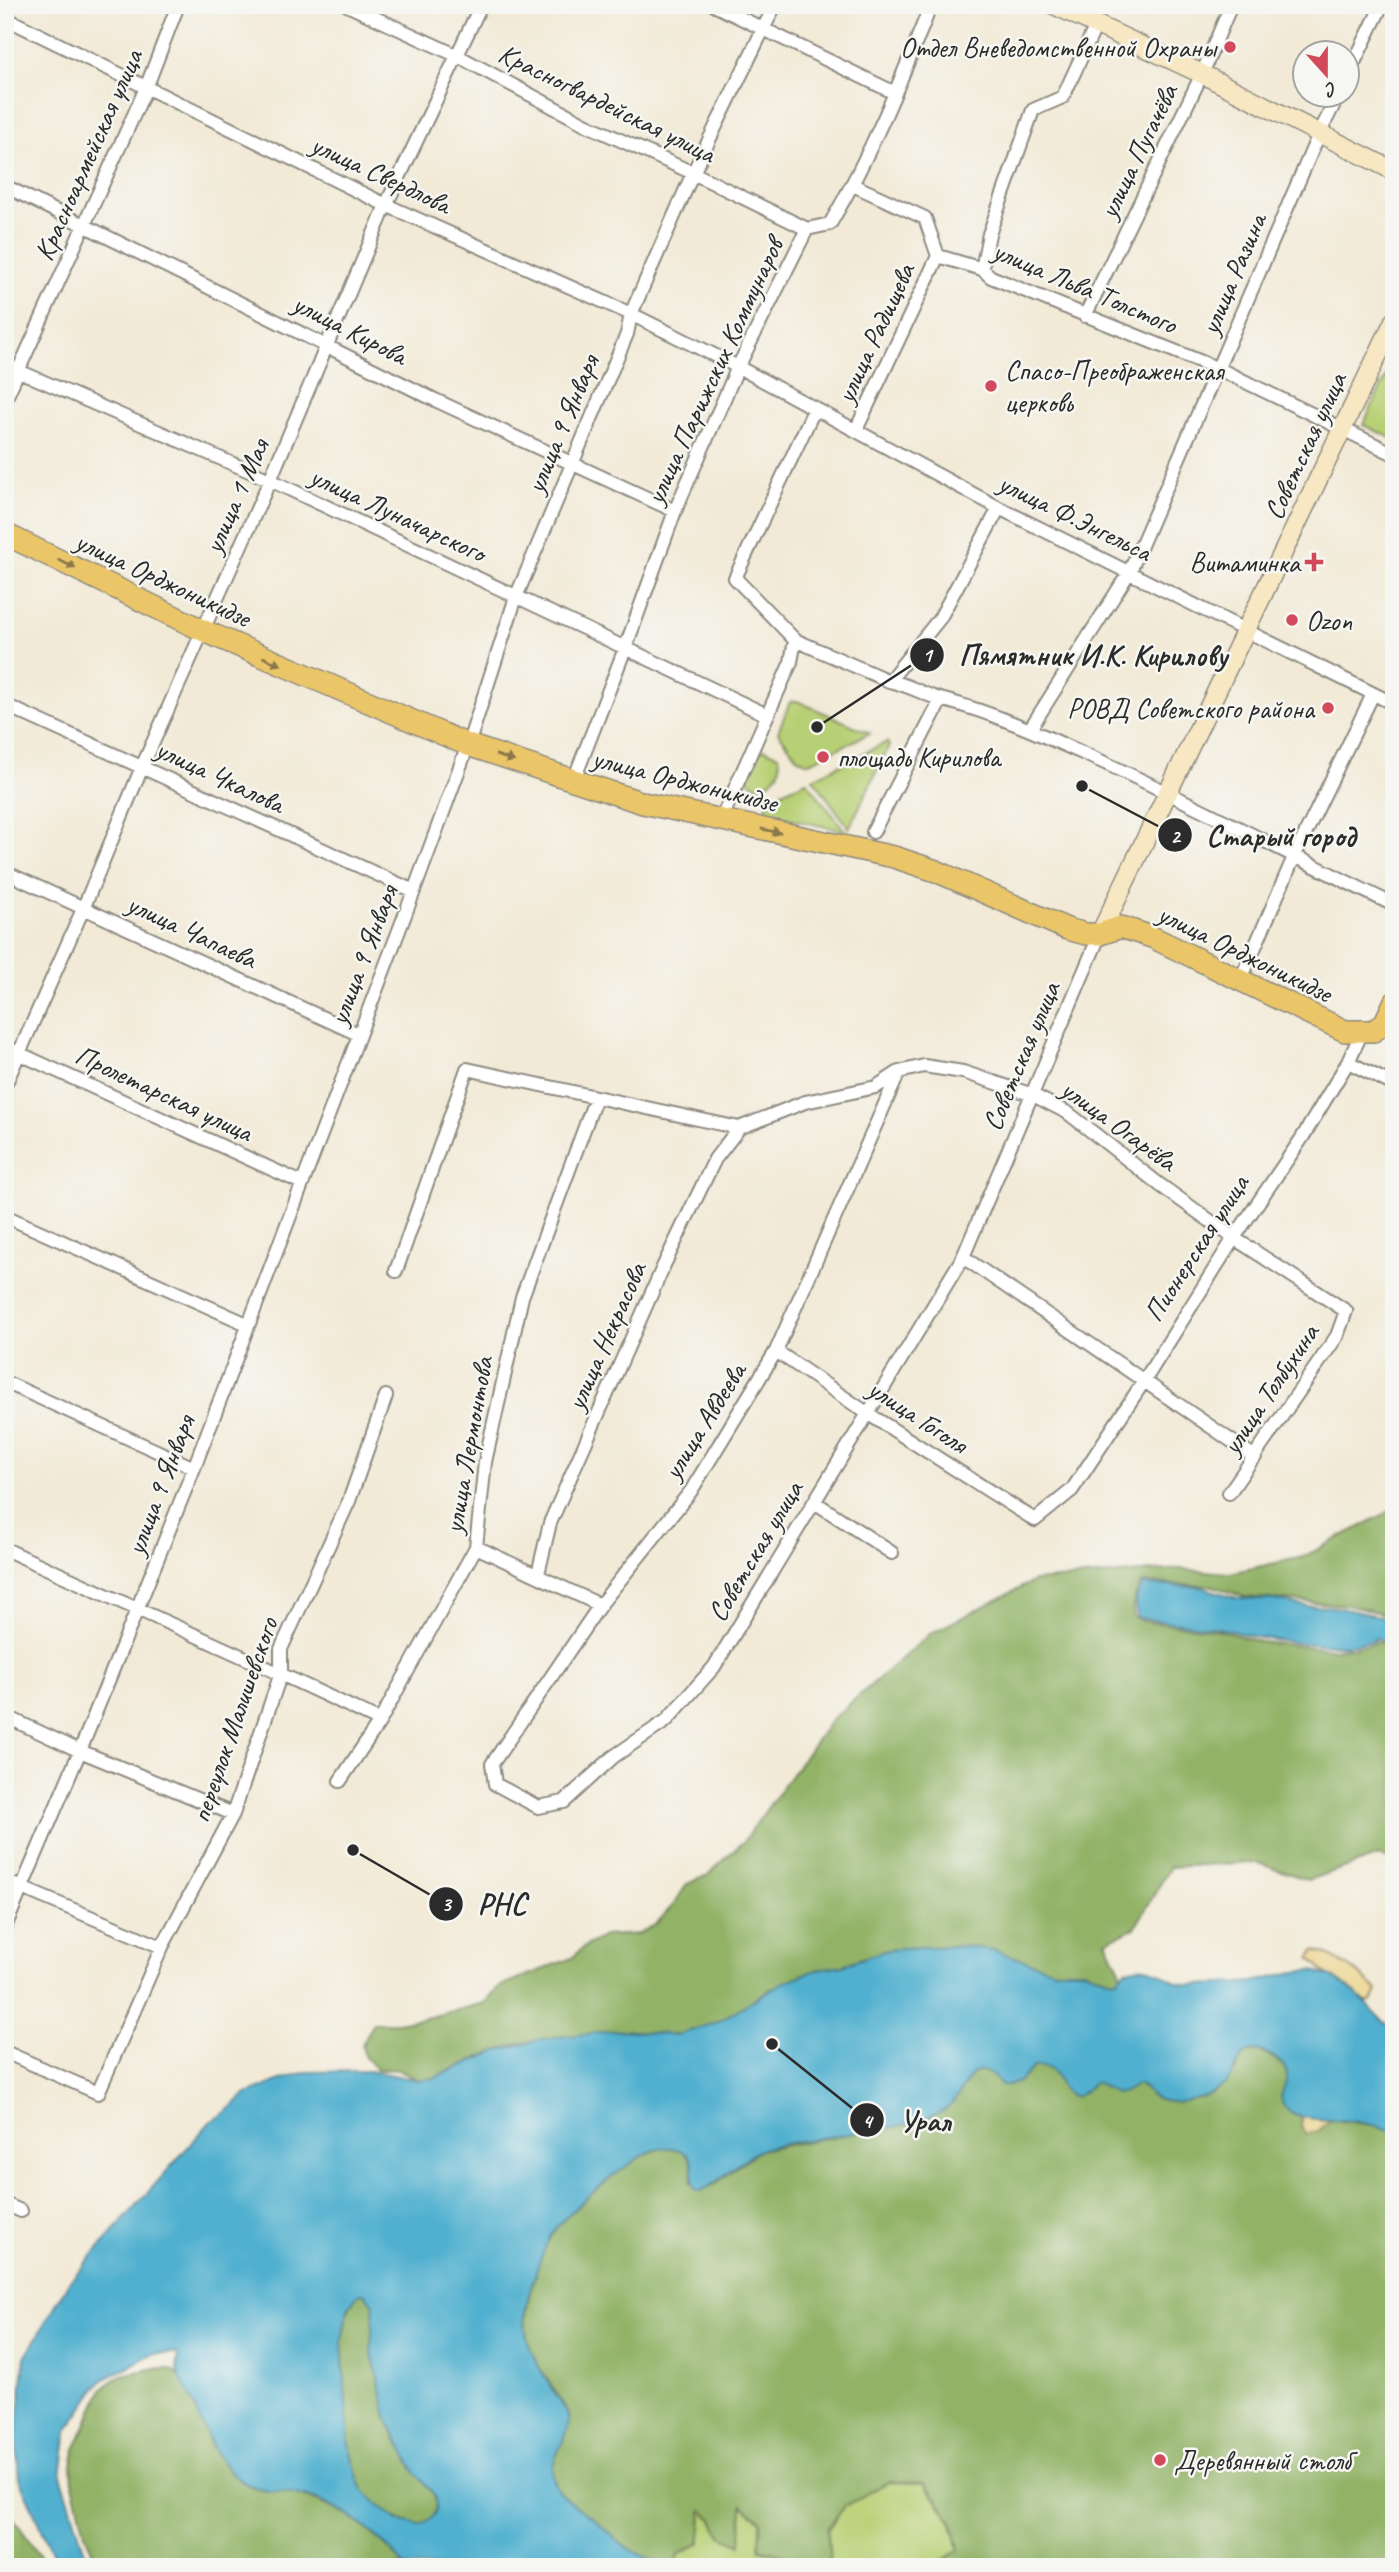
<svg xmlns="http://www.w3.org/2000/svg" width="1399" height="2572" font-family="Caveat,sans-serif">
<rect width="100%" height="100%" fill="#f6f6f2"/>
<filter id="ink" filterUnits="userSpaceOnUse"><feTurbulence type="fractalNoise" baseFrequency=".0143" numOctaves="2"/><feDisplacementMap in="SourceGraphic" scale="14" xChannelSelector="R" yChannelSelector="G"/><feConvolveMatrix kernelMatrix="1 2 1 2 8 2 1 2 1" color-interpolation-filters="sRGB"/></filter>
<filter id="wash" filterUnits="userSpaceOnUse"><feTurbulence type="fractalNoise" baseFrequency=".00686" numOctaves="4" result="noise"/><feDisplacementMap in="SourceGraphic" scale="28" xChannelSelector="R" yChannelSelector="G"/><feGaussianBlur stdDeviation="1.57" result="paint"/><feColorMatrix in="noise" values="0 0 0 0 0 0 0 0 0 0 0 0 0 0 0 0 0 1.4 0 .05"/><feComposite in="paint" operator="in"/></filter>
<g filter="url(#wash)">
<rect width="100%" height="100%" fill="#f2ead7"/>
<path fill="#b8d075" stroke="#727e50" stroke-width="2" d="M1387,375L1394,378V439L1363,425Z
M797,701L870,733L808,763L798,758L778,732L790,702Z
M887,742L889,746L849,828L813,778Z
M764,749L778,755C785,770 773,784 757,786L747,779C748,768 754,753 764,749Z
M807,781L845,831L767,814L765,809C773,793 791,788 807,781Z
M888,2482L924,2483L951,2521L959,2550L931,2567H830L828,2529L846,2505Z
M742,2506L760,2521L759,2549L785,2555L781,2567H673L679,2554L701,2543L702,2510L713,2520L721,2536L741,2545Z"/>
<path fill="#92b266" stroke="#5e6e48" stroke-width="2" d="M1394,1509V1616L1347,1605L1245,1597L1213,1586L1142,1583C1134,1594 1133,1603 1133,1616L1141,1621L1219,1630L1260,1642L1330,1649L1352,1648L1378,1642L1394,1645V1862L1379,1856L1308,1880L1255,1862L1170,1867L1135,1928L1106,1941L1122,1974L1116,1980L1108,1979L1084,1970H1054L993,1950L963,1946L902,1948L883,1951L843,1965L804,1974L766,1991L733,2014L715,2023L677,2035L621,2030L517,2044L480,2057L434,2078L419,2080L396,2069L379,2070L365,2058L362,2045L373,2023H397L430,2017L484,2003L500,1986L572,1958L584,1947L604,1936L638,1934L655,1925L675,1903L687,1884L707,1876L743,1842L831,1720L931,1633L1034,1581L1179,1569L1230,1573L1303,1557Z
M1256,2051C1269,2055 1290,2063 1287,2080C1286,2085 1283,2091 1281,2096L1292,2112L1303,2117L1301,2122L1318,2131L1331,2119L1379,2126L1394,2131V2567H932L959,2550L952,2520L925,2483L888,2482L846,2505L827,2528L830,2567H782L785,2555L759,2548L761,2521L742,2505L741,2545L721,2536L713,2519L702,2510L700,2543L679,2554L672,2567H668C650,2559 631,2552 616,2540C608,2533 602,2525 593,2518C575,2505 550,2495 553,2468C554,2450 574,2430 567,2412C555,2383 532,2369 526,2333C522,2311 540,2251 553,2232C568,2210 622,2165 646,2154C673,2141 698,2148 691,2182L701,2191L714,2185L759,2150L909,2123L963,2087L975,2071L983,2069L989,2071L1002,2085C1020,2086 1022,2077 1034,2067C1048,2066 1054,2070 1060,2082L1083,2092L1091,2083L1097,2082C1121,2097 1114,2092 1138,2084L1162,2101L1193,2098L1235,2072L1241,2058L1248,2052Z
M364,2293L374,2304L371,2349L388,2420L397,2440L435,2497C442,2553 374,2511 362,2488C344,2456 337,2358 344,2323C346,2311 351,2303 358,2294Z
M156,2368C161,2368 167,2368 172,2370C192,2380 202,2430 214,2450C219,2460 228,2467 235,2474C259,2495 268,2487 295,2494C346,2509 371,2527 405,2567H98L85,2533L73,2483L72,2465L76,2447L103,2388L122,2375Z
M5,2476H9L14,2519L48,2567H5Z"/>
<path fill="#eeda9e" stroke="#8c8264" stroke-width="2" d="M1315,1950C1339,1959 1359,1971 1377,1990L1372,2002H1366L1328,1975L1310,1958Z
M1303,2117L1331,2119L1318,2131L1306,2134L1301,2126Z"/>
<path fill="#51b0cf" stroke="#3e6e7d" stroke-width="2" fill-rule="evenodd" d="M1143,1585L1201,1587L1237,1598L1274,1600L1306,1606L1334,1607L1394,1619V1642L1375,1638V1640L1347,1646L1298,1643L1260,1638L1219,1628L1137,1618L1135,1601Z
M963,1946L993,1950L1054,1970H1084L1108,1979L1116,1980C1120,1977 1123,1971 1128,1969C1152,1958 1170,1987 1193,1985C1213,1984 1233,1984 1253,1982C1276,1979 1303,1964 1327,1975C1340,1980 1356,1992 1366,2003C1375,2012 1381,2023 1394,2027V2131C1382,2127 1370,2124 1358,2122C1337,2118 1300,2124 1285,2107C1276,2096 1287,2087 1287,2076C1287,2062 1268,2052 1256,2051C1237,2050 1236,2074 1225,2084C1211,2097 1177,2106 1159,2100C1150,2097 1147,2088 1138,2084L1124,2092L1115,2094L1096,2082C1087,2084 1083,2098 1073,2096C1055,2093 1064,2064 1034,2067C1022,2077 1020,2086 1002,2085C968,2048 970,2092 946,2109C941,2113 933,2116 927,2118C884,2133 838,2134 794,2142C783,2145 768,2145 758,2151C736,2161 723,2181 701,2191L695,2189C689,2178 698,2165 688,2155C680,2148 668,2147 658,2149C636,2154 562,2215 551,2235C542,2253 526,2296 525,2316C524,2347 540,2369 555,2394C560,2401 566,2408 568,2417C572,2435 555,2449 553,2467C550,2494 575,2505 593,2518C601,2524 608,2533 616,2540C631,2552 650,2559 668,2567H405C375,2530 339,2502 291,2493C279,2491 265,2492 254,2488C216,2472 206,2431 191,2398C188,2390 181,2382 179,2374C177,2367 178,2359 177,2353L152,2354L101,2381L67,2431L61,2475L89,2565L59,2567L19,2479L16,2438L25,2357L69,2282L210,2122L229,2110L243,2096L275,2082L306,2072L370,2071L419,2080L434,2078L497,2051L542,2039L621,2030L677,2035L715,2023L784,1982L819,1969L843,1965L884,1951L902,1948ZM364,2293L374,2304L371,2349L388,2420L415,2472L435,2497L436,2507L434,2514L429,2521L420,2525L398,2520L381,2507L363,2490L357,2475L349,2445L342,2341L348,2308L358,2294Z"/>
</g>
<g filter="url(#ink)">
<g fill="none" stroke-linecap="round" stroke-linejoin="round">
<g stroke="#8e8a81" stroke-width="16">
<path id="street" d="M347,5L458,56L585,124L693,173L807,229
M714,5L895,93
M5,18L386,205L631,314L738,367L999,508L1394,704
M1346,79L1382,5
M853,185L925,218L938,256L982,269L991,277L1219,369L1394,454
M5,186L435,400L675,511
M982,269L989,234L1033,110L1063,97L1096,25
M1085,316L1202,74L1231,5
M5,365L270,480L767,715
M5,400L146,88L178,5
M815,408L735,578L795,640L889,681C908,684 925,696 944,700C1001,715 1053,740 1107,764C1204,809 1298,859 1394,905
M856,430L938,256
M889,681L940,618L999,508
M5,705L414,891
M1030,729L1130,571L1319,134L1339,94
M573,782L626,646L675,511L738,367L807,229L830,224C871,155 901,80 931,5
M721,820L791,662L795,640
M873,832L941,700
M5,872L358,1034
M1241,979L1294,857L1373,694
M5,1047L302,1183
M1348,1062L1394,1085
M899,1072L776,1351L691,1491L600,1605L492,1764L495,1784L538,1807L564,1802L613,1757L666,1721L714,1667L963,1257L1100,934
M5,1085L83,909L142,767L270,480L386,205L481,5
M5,1216L247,1324
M963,1257L1255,1457
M396,1271L467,1069L739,1128L805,1102L876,1087L899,1072L924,1066L963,1072L1033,1095L1068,1113L1160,1185L1234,1238L1346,1311L1337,1336L1229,1493
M776,1351L867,1413L1035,1520L1072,1490L1144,1381L1234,1238L1302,1138L1348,1062L1362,1032
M5,1382L194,1468
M816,1503L892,1553
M476,1547L600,1605
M5,1549C130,1607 257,1661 380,1721
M538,1574L550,1523L664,1265L715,1159L739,1128
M5,1716L80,1751L233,1814
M340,1781L380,1721L476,1547L485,1462L522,1297L596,1097
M5,1881L162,1947
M5,1927L80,1751L194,1468L414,891L468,745L516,597L627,334L631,314L693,173L775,5
M5,2052L98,2093L162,1947L233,1814L281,1673V1649L349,1501L386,1396
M5,2204L21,2211"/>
</g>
<g stroke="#8e8a81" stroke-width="21">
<path id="secondary" d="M1054,5L1202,74L1394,171
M1100,934L1394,321"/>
</g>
<g stroke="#8e8a81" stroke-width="24">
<path id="primary" d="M5,534L202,630L468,745L643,803L894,857L936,871L1067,929L1086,934H1100L1121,927L1152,937L1345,1031H1374L1385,1022L1394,1003"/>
</g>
<use href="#street" stroke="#fff" stroke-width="12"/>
<use href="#secondary" stroke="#f7e8c3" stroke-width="18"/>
<use href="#primary" stroke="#ebc669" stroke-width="21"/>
</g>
<defs><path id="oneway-solid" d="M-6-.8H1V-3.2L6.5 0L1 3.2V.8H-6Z" transform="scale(1.75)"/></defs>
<g fill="#8b784a">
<use href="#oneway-solid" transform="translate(67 564) rotate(26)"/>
<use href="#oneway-solid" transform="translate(272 661) rotate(23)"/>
<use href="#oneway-solid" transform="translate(505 758) rotate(19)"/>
<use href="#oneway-solid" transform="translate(771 831) rotate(12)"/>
</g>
</g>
<g fill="#d1495b" stroke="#f6f6f2" stroke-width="2.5">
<circle cx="1230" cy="47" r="7"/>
<circle cx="991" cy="386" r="7"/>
<path d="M1310.5 551.5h7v7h7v7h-7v7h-7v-7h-7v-7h7z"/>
<circle cx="1292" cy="620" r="7"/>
<circle cx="1328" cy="708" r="7"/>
<circle cx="823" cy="757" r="7"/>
<circle cx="1160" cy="2460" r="7"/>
</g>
<g text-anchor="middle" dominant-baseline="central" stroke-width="5" stroke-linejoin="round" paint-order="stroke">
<g font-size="28" fill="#2b2b2b" stroke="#f6f6f2" text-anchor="start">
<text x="1216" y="47" text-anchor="end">Отдел Вневедомственной Охраны</text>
<text x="1005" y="370">Спасо-Преображенская<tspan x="1005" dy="32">церковь</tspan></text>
<text x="1300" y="562" text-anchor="end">Витаминка</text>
<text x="1306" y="620">Ozon</text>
<text x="1314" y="708" text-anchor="end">РОВД Советского района</text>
<text x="837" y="757">площадь Кирилова</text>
<text x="1174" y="2460">Деревянный столб</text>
</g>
<g font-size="28" fill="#2b2b2b" stroke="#f6f6f2">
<text transform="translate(607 103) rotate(26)">Красногвардейская улица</text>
<text transform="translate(1138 151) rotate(-64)">улица Пугачёва</text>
<text transform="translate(88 155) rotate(-66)">Красноармейская улица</text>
<text transform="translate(381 174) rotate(25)">улица Свердлова</text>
<text transform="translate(1233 274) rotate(-67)">улица Разина</text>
<text transform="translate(1085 287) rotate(23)">улица Льва Толстого</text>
<text transform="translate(350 329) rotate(27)">улица Кирова</text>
<text transform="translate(875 333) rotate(-65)">улица Радищева</text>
<text transform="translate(714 371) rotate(-65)">улица Парижских Коммунаров</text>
<text transform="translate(562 424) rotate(-67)">улица 9 Января</text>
<text transform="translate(1305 446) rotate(-65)">Советская улица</text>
<text transform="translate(236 496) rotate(-66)">улица 1 Мая</text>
<text transform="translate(398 514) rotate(25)">улица Луначарского</text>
<text transform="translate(1075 517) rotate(26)">улица Ф.Энгельса</text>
<text transform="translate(163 579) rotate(25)">улица Орджоникидзе</text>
<text transform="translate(220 776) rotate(25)">улица Чкалова</text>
<text transform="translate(685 780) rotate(14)">улица Орджоникидзе</text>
<text transform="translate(192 931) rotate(25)">улица Чапаева</text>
<text transform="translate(1245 953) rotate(26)">улица Орджоникидзе</text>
<text transform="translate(363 955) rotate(-69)">улица 9 Января</text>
<text transform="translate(1021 1056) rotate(-67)">Советская улица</text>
<text transform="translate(164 1093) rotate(25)">Пролетарская улица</text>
<text transform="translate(1119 1125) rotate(36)">улица Огарёва</text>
<text transform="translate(1196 1248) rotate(-57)">Пионерская улица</text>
<text transform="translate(606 1336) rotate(-66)">улица Некрасова</text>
<text transform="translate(1270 1389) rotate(-56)">улица Толбухина</text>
<text transform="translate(918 1416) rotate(33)">улица Гоголя</text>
<text transform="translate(704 1421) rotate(-58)">улица Авдеева</text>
<text transform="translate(468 1445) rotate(-80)">улица Лермонтова</text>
<text transform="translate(160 1485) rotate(-69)">улица 9 Января</text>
<text transform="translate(755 1551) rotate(-59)">Советская улица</text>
<text transform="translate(234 1720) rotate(-71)">переулок Малишевского</text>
</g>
</g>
<path fill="none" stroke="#2b2b2b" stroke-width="2.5" d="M817 727L927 655M1082 786L1175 835M353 1850L446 1904M772 2044L867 2120"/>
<g fill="#2b2b2b" stroke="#f6f6f2" stroke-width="2.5">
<circle cx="817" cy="727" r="7"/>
<circle cx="1082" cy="786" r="7"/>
<circle cx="353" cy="1850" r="7"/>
<circle cx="772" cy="2044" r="7"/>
<circle cx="927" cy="655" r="18"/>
<circle cx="1175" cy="835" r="18"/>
<circle cx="446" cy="1904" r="18"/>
<circle cx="867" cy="2120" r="18"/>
</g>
<g font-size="21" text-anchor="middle" font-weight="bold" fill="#fff">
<text x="927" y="662">1</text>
<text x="1175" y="843">2</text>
<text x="446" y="1911">3</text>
<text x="867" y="2128">4</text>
</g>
<g font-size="30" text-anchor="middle" font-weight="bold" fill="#2b2b2b" stroke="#f6f6f2" stroke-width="5" stroke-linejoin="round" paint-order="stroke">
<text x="1093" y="665">Пямятник И.К. Кирилову</text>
<text x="1281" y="846">Старый город</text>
<text x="502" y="1914">РНС</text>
<text x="925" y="2131">Урал</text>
</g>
<rect width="1399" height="2572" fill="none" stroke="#f6f6f2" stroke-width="28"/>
<g transform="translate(1326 74) rotate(159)"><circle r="33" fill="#f6f6f2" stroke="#a5a5a2" stroke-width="2"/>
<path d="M0-5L12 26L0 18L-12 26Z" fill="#d1495b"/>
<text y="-10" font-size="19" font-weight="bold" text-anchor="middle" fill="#2b2b2b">С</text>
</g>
</svg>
